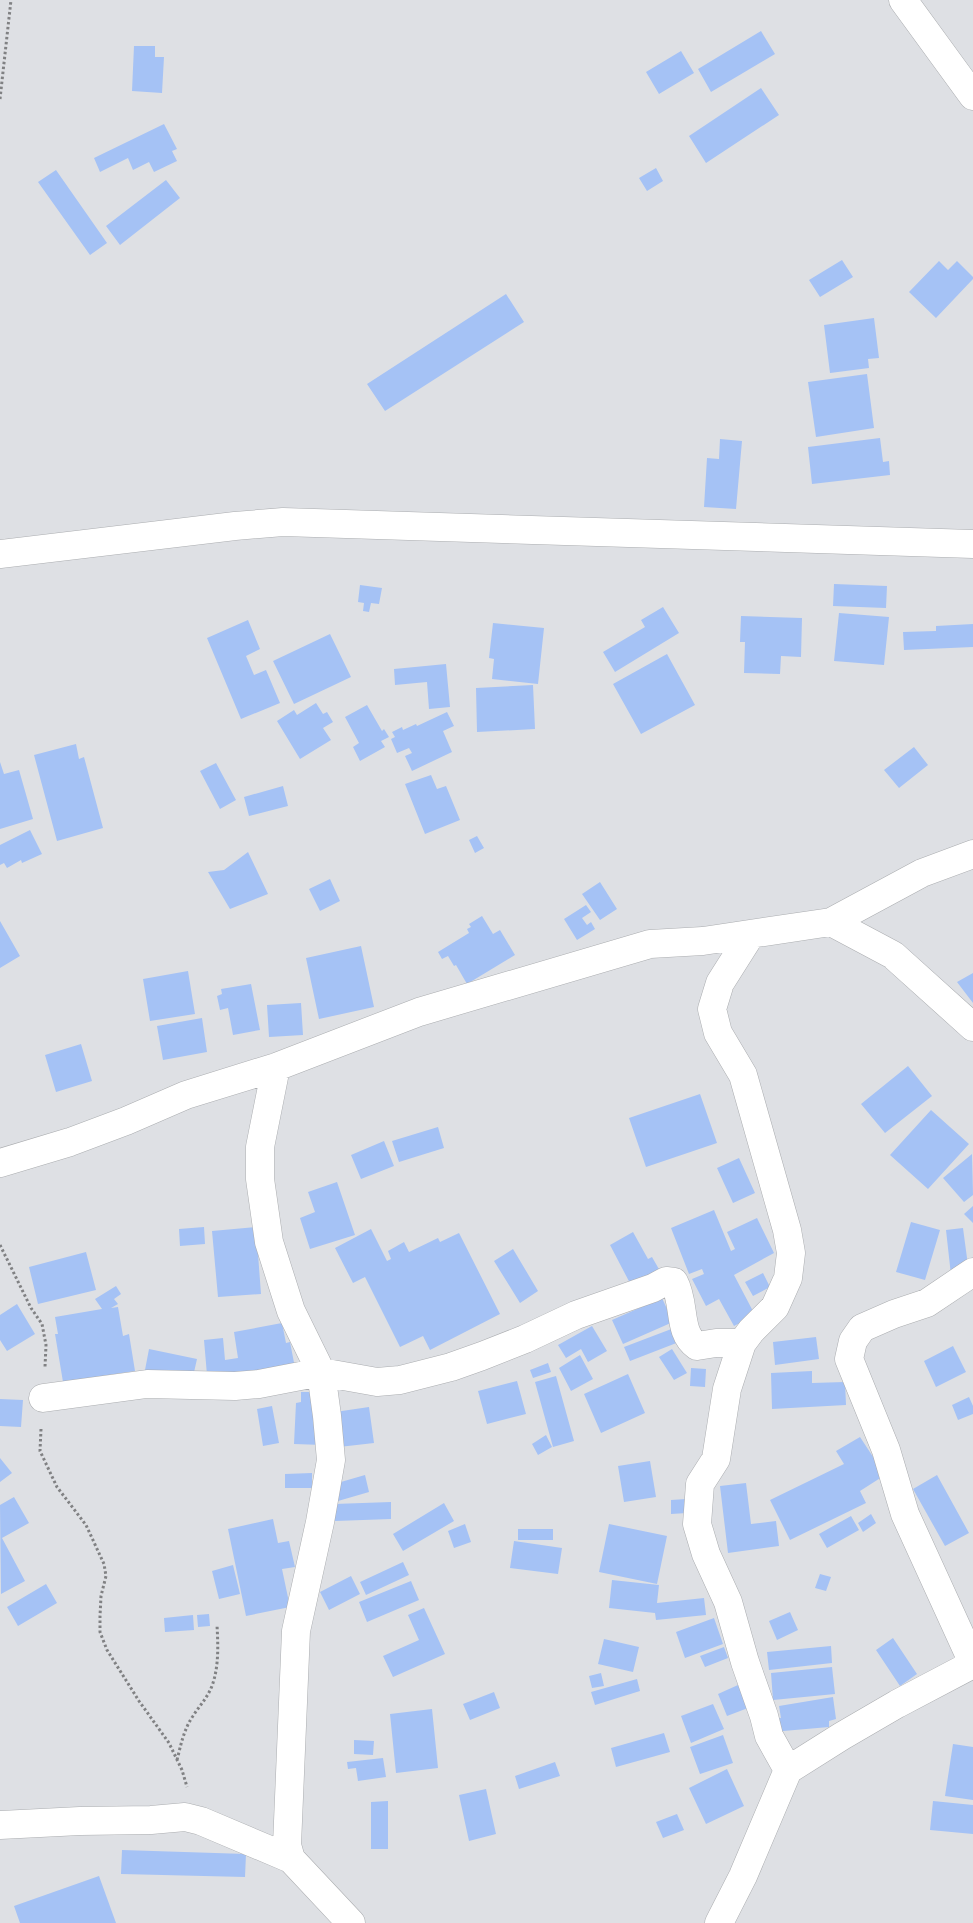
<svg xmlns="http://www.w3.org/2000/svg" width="973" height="1923" font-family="'PT Sans',sans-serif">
<rect width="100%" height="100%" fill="#dee0e4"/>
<path fill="#a5c2f5" d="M761,31L775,54L711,92L698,69Z
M134,46H155V57H164L162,93L132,91Z
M681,51L694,73L659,94L646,72Z
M761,88L779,115L706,163L689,136Z
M164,124L177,149L172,151L177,161L154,172L149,162L133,170L128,158L100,172L94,158Z
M656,168L663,181L647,191L639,178Z
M56,170L107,243L90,255L38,182Z
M166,180L180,198L120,245L106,226Z
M842,260L853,277L820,297L809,280Z
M939,261L948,270L957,261L973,277V279L936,318L909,292Z
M506,294L524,322L385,411L367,384Z
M874,318L879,358L868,359L869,368L830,373L824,325Z
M867,374L874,428L816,437L808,382Z
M880,438L883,462L889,461L890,475L812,484L808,447Z
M720,439L742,441L736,509L704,507L707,458L719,459Z
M834,584L887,586L886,608L833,606Z
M360,585L382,588L379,604L371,603L369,612L363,611L364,603L358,602Z
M663,607L679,633L615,672L603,652L645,627L641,620Z
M839,613L889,617L884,665L834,661Z
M741,616L802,618L801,657L781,656L780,674L744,673L745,642H740Z
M248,620L260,649L246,656L254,675L266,670L280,703L241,719L207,638Z
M493,623L544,628L538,684L492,679L494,659L489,658Z
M973,624V647L904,650L903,632L936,631V626Z
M330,634L351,677L294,704L273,661Z
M667,654L695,705L641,734L613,684Z
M446,664L450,707L429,709L427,682L395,685L394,669Z
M533,685L535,729L477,732L476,688Z
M316,703L323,714L327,712L333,722L323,728L331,740L300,759L277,721L294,710L297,715Z
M367,705L382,731L384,729L389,737L381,741L385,747L360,761L353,747L359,743L345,717Z
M447,712L454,726L443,731L452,752L412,771L405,756L412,753L409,748L397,753L391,739L395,737L392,732L402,727L403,730L416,724L417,726Z
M76,744L79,759L84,757L103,828L57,841L34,755Z
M914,747L928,765L899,788L884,770Z
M0,762L4,774L19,770L33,819L0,829Z
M216,763L236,800L220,809L200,771Z
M431,775L437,789L446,786L460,820L425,834L405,784Z
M283,786L288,806L249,816L244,797Z
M30,830L42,854L22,863L21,860L7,868L4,863L0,865V845Z
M477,836L484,848L475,853L469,840Z
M248,852L268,894L230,909L208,872L224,870Z
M330,879L340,901L320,911L309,889Z
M600,882L617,909L600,920L582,894Z
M586,905L591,912L582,918L587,925L591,922L595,929L577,940L564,919Z
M482,916L493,934L500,930L515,955L467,984L456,965L454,966L448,956L442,959L438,952L469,933L467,929L471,927L469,924Z
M0,921L20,956L0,968Z
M361,946L374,1007L319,1019L306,958Z
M188,971L195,1014L150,1021L143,979Z
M973,973V1003L957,982Z
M251,984L260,1030L233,1035L228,1008L220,1010L217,996L222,994L221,989Z
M301,1003L303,1035L269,1037L267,1005Z
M202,1018L207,1052L163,1060L157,1026Z
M81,1044L92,1081L56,1092L45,1055Z
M908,1066L932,1096L885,1133L861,1104Z
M700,1094L717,1143L646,1167L629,1118Z
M931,1110L969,1144L928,1189L890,1155Z
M438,1127L444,1148L399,1162L392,1141Z
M384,1141L394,1166L361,1179L351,1155Z
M972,1154L973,1195L964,1202L943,1178Z
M739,1158L755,1193L733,1203L717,1168Z
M337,1182L355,1235L310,1249L300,1218L315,1212L308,1192Z
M973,1206V1223L964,1214Z
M714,1210L731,1251L735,1249L727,1232L757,1218L774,1253L734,1275L755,1315L734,1326L719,1299L706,1306L692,1279L704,1274L702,1269L689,1274L671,1228Z
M911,1222L940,1230L925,1280L896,1272Z
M204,1227L205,1244L180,1246L179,1229Z
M256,1227L261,1294L218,1297L212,1231Z
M963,1228L969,1273L951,1275L946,1230Z
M371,1229L387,1261L391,1259L388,1251L404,1242L409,1252L438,1238L440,1242L459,1233L500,1314L430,1350L423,1336L400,1347L365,1277L353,1283L335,1248Z
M633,1232L648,1259L652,1257L660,1271L632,1287L610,1245Z
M513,1249L538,1291L520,1303L494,1261Z
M86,1252L96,1290L38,1304L29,1267Z
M763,1273L770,1287L753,1296L745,1282Z
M116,1286L121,1294L114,1299L118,1304L111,1308L118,1307L123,1336L129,1334L135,1371L63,1382L55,1334H58L55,1317L102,1309L95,1299Z
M662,1298L673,1322L623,1344L612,1320Z
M17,1304L35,1334L7,1351L0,1340V1315Z
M282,1323L286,1343L290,1342L296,1373L207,1375L204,1340L223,1338L225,1360L238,1358L234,1332Z
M592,1326L607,1351L588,1362L581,1349L566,1358L558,1345Z
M674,1328L679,1342L630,1361L624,1347Z
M816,1337L819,1359L775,1365L773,1342Z
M953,1346L966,1372L936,1387L924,1361Z
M149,1349L197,1359L192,1381L145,1370Z
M672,1349L687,1373L674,1380L659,1357Z
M580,1355L593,1379L571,1391L559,1368Z
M548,1363L551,1372L533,1378L530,1370Z
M691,1368L706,1369L705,1387L690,1386Z
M812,1371V1383L845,1382L846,1405L772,1409L771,1373Z
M628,1374L645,1413L601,1433L584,1394Z
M556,1376L574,1441L553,1447L535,1382Z
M517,1381L526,1414L487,1424L478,1391Z
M301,1392H310V1399H317L323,1445L294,1444L296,1403L301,1402Z
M969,1397L973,1406V1414L958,1420L952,1405Z
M0,1399L23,1400L21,1427L0,1426Z
M272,1406L279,1443L263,1446L257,1409Z
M369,1407L374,1443L339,1447L335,1412Z
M546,1435L552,1447L538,1455L532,1444Z
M860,1437L885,1475L860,1491L866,1503L790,1540L770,1500L844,1464L836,1451Z
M0,1458L12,1473L0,1482Z
M650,1461L656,1497L624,1502L618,1466Z
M312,1473V1488H285V1474Z
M365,1475L369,1492L338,1501L334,1484Z
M937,1475L969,1533L945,1546L913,1489Z
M746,1483L751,1524L776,1521L779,1546L728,1553L720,1486Z
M14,1497L29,1523L2,1538L25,1581L1,1594L0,1505Z
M686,1499L687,1513L671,1514V1500Z
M391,1502V1519L335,1521L334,1504Z
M444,1503L454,1521L403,1551L393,1534Z
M871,1514L876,1523L863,1532L858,1523Z
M851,1516L859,1530L827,1548L819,1534Z
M273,1519L278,1543L289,1541L295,1567L282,1569L290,1607L246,1616L228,1529Z
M465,1524L471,1542L454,1548L448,1531Z
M609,1524L667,1536L657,1584L599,1572Z
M518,1529H553V1540H518Z
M514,1541L562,1548L558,1574L510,1568Z
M403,1562L409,1575L366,1595L360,1582Z
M233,1565L240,1594L219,1599L212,1571Z
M820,1574L831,1577L826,1591L815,1588Z
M351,1576L360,1594L329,1610L320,1592Z
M612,1580L659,1585L657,1603L704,1598L706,1615L656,1620L655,1613L609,1608Z
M411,1581L419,1600L367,1622L359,1602Z
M46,1584L57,1603L18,1626L7,1607Z
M424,1608L445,1654L393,1677L383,1656L419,1640L408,1615Z
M790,1612L798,1630L777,1640L769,1621Z
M209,1614L210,1626L198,1627L197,1615Z
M193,1615L194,1630L165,1632L164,1618Z
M714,1618L723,1644L685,1658L676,1632Z
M893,1638L917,1674L900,1686L876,1650Z
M604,1639L639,1647L633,1672L598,1664Z
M831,1646L832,1663L769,1670L767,1652Z
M724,1647L728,1658L705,1667L700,1656Z
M832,1667L835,1694L773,1700L771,1673Z
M601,1673L604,1686L592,1688L589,1676Z
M637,1679L640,1691L595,1705L591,1692Z
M738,1685L748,1708L727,1716L718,1694Z
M494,1692L500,1708L470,1720L463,1704Z
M833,1697L836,1719L829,1721V1727L772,1732L771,1719L781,1718L779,1706Z
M713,1704L724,1729L691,1743L681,1716Z
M432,1709L438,1768L396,1773L390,1714Z
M664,1733L670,1752L616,1767L611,1748Z
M723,1735L733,1763L700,1774L690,1747Z
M354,1740L374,1741L373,1755L354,1754Z
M953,1744L973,1747V1800L945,1796Z
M383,1758L386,1777L358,1781L356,1768L348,1769L347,1762Z
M555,1762L560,1776L519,1789L515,1776Z
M727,1769L744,1806L706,1824L689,1788Z
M486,1789L496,1834L469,1841L459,1795Z
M388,1801V1849H371V1802Z
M933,1801L973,1805V1834L930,1830Z
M677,1814L684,1830L663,1838L656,1822Z
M122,1850L246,1854L245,1877L121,1874Z
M99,1876L116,1923H20L14,1906Z"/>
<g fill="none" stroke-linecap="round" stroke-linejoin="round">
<g stroke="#abadb0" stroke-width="29">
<path id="minor" d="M903,0L973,96
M0,554L235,526L283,522L973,544
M831,922L893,955L973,1027
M751,934L720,983L712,1009L718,1033L743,1075L787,1230L791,1253L788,1278L775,1307L751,1331L742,1343L727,1389L716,1459L700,1484L697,1524L706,1554L728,1602L745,1662L764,1716L769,1736L788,1770
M276,1067L260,1147V1179L269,1242L291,1311L321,1372L327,1416L331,1460L320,1522L296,1631L287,1845L291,1859
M0,1163L70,1142L126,1121L186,1095L276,1067L419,1012L650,944L703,941L831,922L922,873L973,854
M973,1272L927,1303L894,1314L862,1328L853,1341L849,1359L886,1450L905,1514L973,1663
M43,1398L147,1384L235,1386L259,1384L321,1372L377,1382L400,1380L451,1367L482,1356L525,1339L576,1315L653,1288L666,1281L674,1282C686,1304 677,1332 697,1346L716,1343H742
M0,1825L80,1821L151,1820L185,1817L201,1821L291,1859L351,1923
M719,1923L743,1876L788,1770L842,1736L897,1704L973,1664"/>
</g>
<path stroke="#808183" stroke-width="3" stroke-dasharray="2.5 2.5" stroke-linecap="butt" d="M0,99L11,0
M0,1245L31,1308L42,1324L46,1345L45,1367
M41,1429L40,1451L57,1487L86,1525L104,1564L106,1576L101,1596L100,1616V1632L107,1650L139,1701L169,1743L182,1770L187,1787
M177,1760C181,1744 184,1729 193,1716C200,1705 209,1696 213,1683C219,1664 218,1644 217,1625"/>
<use href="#minor" stroke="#fff" stroke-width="28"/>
</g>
</svg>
